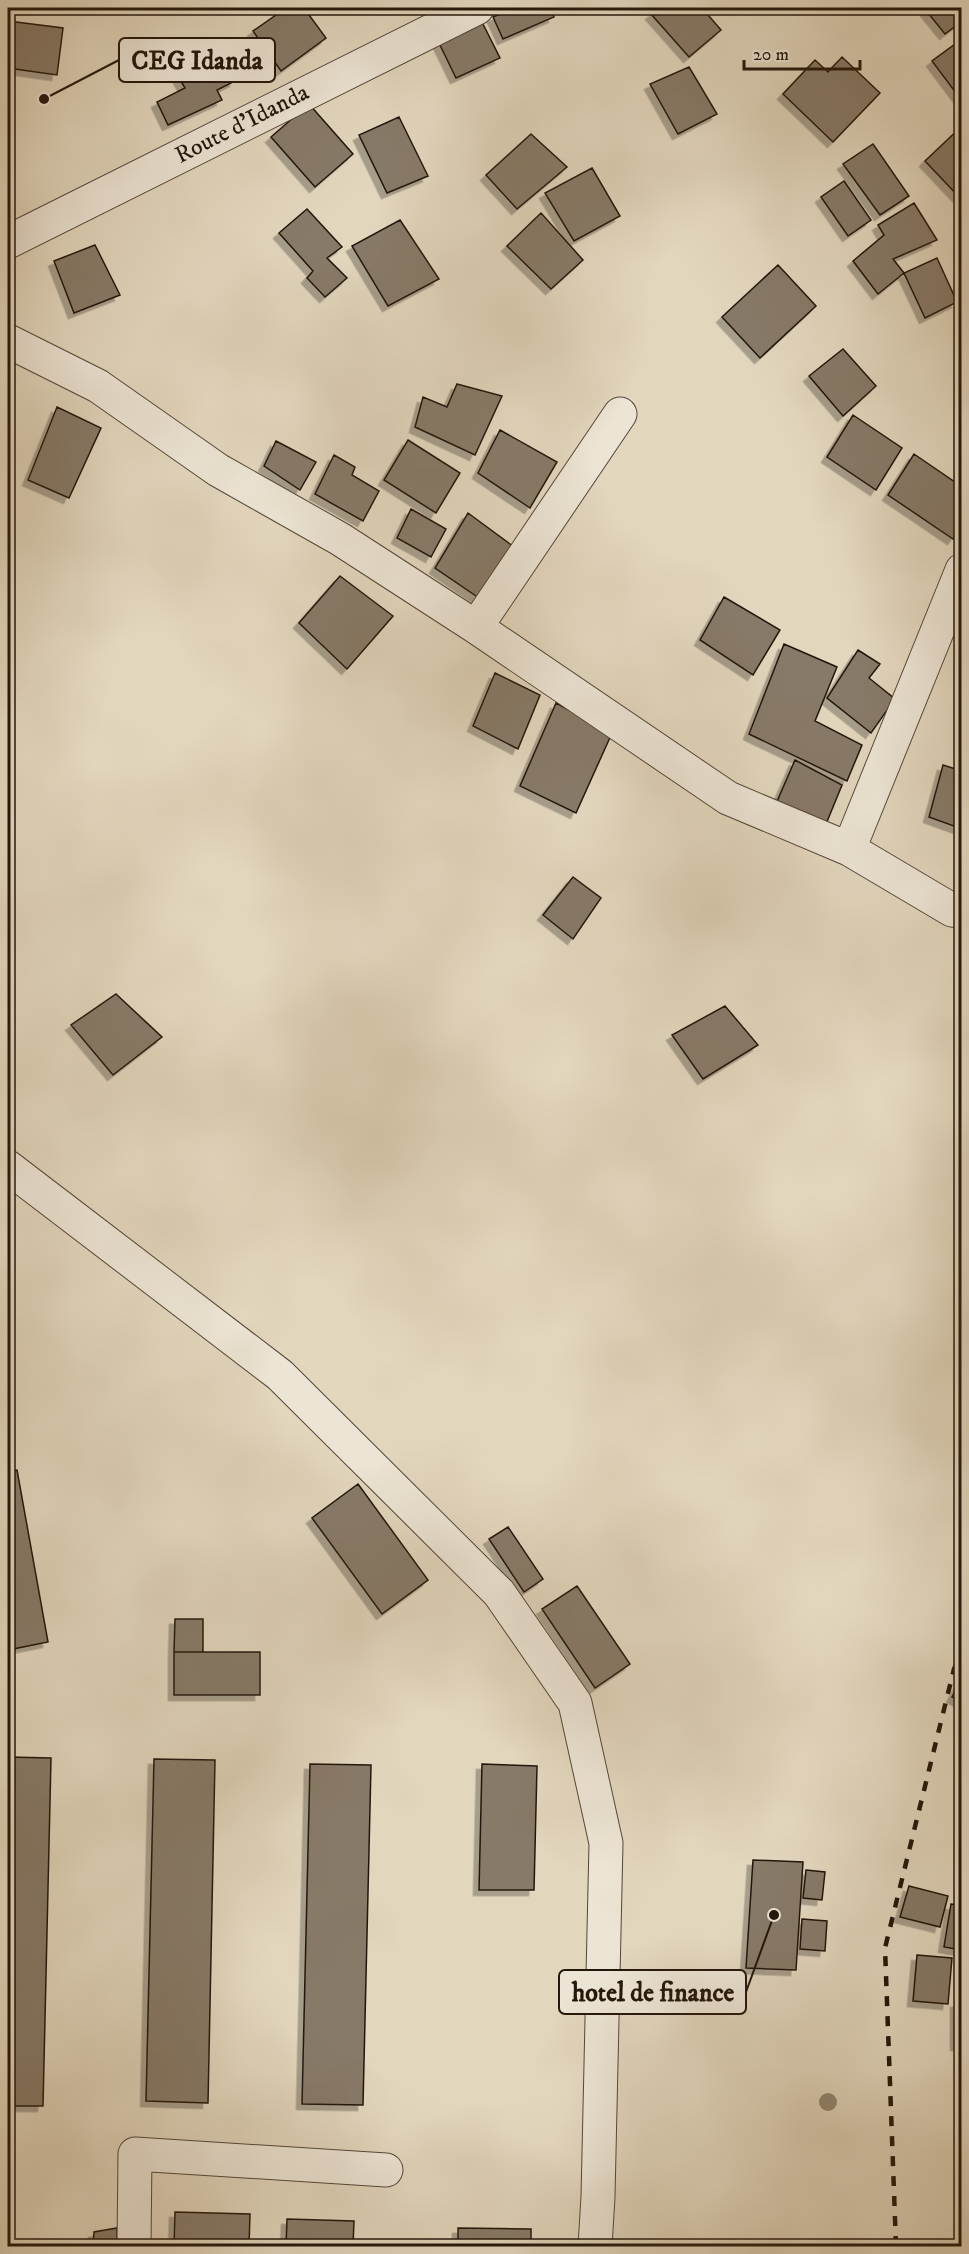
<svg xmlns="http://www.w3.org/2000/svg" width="969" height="2254" font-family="'IM FELL DW Pica',serif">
<defs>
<filter id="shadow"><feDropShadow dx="-5.5" dy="5.5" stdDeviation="0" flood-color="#0004"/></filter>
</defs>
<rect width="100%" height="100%" fill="#e2d6bd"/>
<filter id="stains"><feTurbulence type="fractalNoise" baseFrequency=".00333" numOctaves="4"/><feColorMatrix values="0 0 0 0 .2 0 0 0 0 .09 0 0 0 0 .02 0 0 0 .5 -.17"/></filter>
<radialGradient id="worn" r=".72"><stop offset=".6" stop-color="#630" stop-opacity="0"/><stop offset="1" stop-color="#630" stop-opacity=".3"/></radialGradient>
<path fill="#877a68" stroke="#24170b" stroke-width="1.5" filter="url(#shadow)" d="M286,8H304L326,38L281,71L253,31Z
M514,8H549L554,17L503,39L493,17Z
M659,8H702L721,30L689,57L651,14Z
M924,8H962V21L945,34Z
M8,21L63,28L57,75L8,68Z
M482,22L500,58L456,78L438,41Z
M962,39V101L932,61Z
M223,56L235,81L217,90L222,100L168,125L157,102L185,88L179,78Z
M842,57L880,93L833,142L783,94L815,60L828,72Z
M689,67L717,114L678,134L650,84Z
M309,104L353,154L315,187L271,137Z
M399,117L428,176L387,193L359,135Z
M962,126V200L925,161Z
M531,134L567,167L517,209L486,175Z
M873,144L909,196L880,215L843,164Z
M592,168L620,216L574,241L545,193Z
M844,181L871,220L848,236L821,197Z
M914,203L937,240L893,259L904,273L878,294L853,261L884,235L878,225Z
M307,209L342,247L327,258L347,278L325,297L307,278L313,271L279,233Z
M541,213L583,260L551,289L507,246Z
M400,220L439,279L388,306L352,246Z
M95,245L120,295L74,313L54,261Z
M937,258L957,302L925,318L904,273Z
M778,265L816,306L760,358L722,317Z
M843,349L876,386L843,416L809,376Z
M457,384L502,396L475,455L415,427L423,397L447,407Z
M57,407L101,428L69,498L28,480Z
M853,415L902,448L876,490L827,457Z
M500,430L557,462L530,508L478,473Z
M408,440L460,473L436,513L384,480Z
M276,441L316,462L300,490L264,466Z
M914,454L962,487V526L953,539L888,495Z
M334,455L355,467L352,475L379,491L363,521L315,494Z
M411,509L446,529L431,557L397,538Z
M468,513L514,547L479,598L435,568Z
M340,576L393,616L347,669L299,623Z
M724,597L780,630L753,675L700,640Z
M784,644L837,667L815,721L862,745L847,781L749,734Z
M858,650L880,664L869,678L895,699L871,733L827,698Z
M495,673L540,695L518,749L473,726Z
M556,703L612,733L576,813L520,786Z
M795,760L842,785L824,829L775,806Z
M943,765L962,771V829L929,817Z
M573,877L601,898L573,939L543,915Z
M116,994L162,1037L113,1075L71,1025Z
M725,1006L758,1045L703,1079L672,1035Z
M17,1470L48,1642L8,1650V1471Z
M358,1484L428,1580L382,1614L312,1518Z
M508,1527L543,1579L524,1592L489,1539Z
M577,1586L630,1664L595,1688L542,1609Z
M175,1619H203V1652H174Z
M174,1652H260V1695H174Z
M962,1679V1702L952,1697Z
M8,1757L51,1758L43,2106H8Z
M154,1759L215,1760L208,2103L146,2101Z
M310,1764L371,1765L363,2105L302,2104Z
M482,1764L537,1766L534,1890H479Z
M753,1860L803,1862L796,1970L746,1968Z
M806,1870L825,1872L822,1900L803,1898Z
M909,1886L948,1896L940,1927L900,1917Z
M951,1904L962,1906V1950L944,1947Z
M802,1919L827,1921L825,1951L800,1949Z
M917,1955L952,1958L948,2004L913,2001Z
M956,2002H962V2045H956Z
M175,2212L250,2214L249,2246H174Z
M287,2219L354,2221L353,2246H286Z
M117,2228V2246H93L94,2232Z
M458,2228L531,2229V2246H458Z"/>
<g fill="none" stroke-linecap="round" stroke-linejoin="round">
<g stroke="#544738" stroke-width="35">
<path id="minor" d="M8,242L477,8
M8,341L98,386L218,470L340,539L476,627L728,798L849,849L952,910L962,911
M476,627L620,414
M849,849L962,570
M8,1167L280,1375L499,1593L575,1703L606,1843L598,2197L595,2246
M134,2246L135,2154L386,2170"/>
</g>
<use href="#minor" stroke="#ece4d4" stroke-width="33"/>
<path stroke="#24170b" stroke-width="4.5" stroke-dasharray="10 10" stroke-linecap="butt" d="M896,2246L885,1948L954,1669L962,1652"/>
</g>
<circle fill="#938773" cx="828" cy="2102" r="9"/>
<g text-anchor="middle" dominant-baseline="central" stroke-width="6" stroke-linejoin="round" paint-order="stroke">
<g font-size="24" fill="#24170b" stroke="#ece4d4">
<text transform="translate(242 124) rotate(-27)">Route d'Idanda</text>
</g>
</g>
<path fill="none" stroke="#24170b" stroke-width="2" d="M44 99L119 60M774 1915L746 1992"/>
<g fill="#24170b" stroke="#ece4d4" stroke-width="2">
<circle cx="44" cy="99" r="6"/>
<circle cx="774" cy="1915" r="6"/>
</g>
<g fill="#ece4d4" stroke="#24170b" stroke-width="2">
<rect x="119" y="38" width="156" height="44" rx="6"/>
<rect x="559" y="1970" width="187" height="44" rx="6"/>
</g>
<g font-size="26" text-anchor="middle" font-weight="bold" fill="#24170b">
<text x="197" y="69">CEG Idanda</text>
<text x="653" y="2001">hotel de finance</text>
</g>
<rect width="969" height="2254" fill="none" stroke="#e2d6bd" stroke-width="30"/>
<rect x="9" y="9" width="951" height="2236" fill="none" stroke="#24170b" stroke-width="3"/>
<rect x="15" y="15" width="939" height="2224" fill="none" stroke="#24170b" stroke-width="1.5"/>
<path d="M744 60v9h116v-9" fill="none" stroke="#24170b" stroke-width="3"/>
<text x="753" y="60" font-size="18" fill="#24170b" stroke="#ece4d4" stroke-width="4.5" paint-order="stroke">20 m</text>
<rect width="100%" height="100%" filter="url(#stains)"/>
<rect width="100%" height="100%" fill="url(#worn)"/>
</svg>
